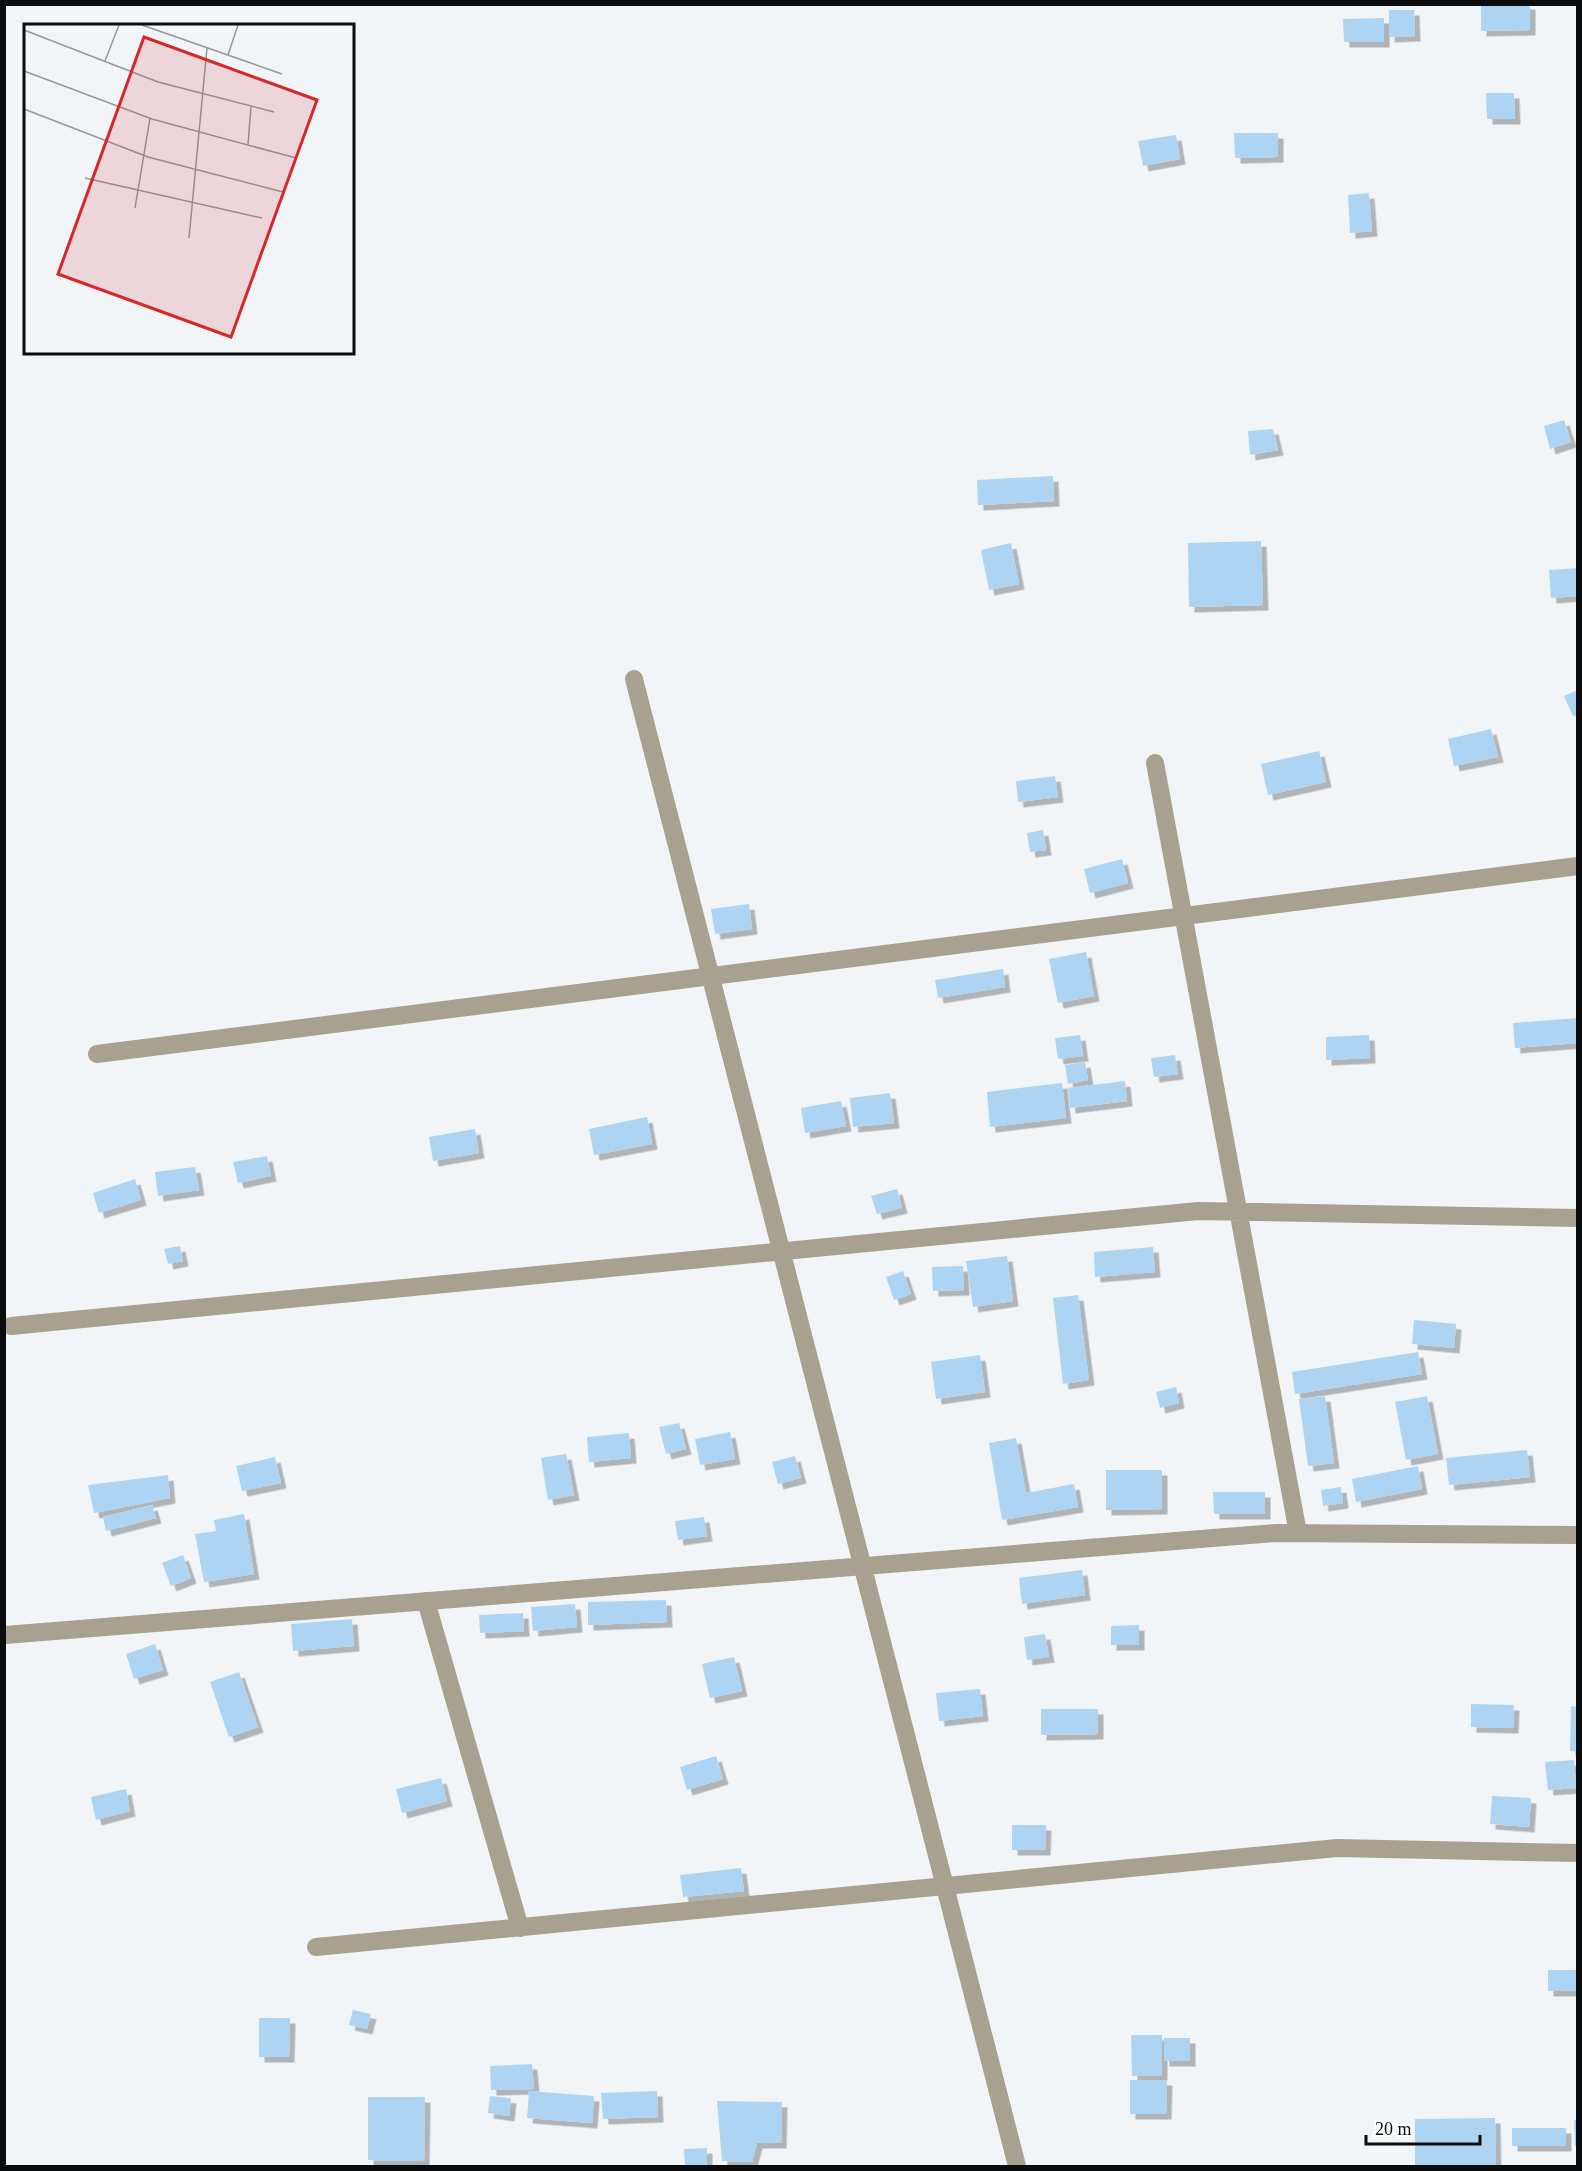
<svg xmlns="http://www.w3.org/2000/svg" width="1582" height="2171" font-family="'Times New Roman',serif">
<defs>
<filter id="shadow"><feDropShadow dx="5.5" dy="5.5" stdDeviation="0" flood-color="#0004"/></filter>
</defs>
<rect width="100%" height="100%" fill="#f1f5f8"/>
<path fill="#aed4f4" filter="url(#shadow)" d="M1530,4V30L1481,31V5Z
M1389,10H1414L1415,36L1389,37Z
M1384,18V42H1344L1343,19Z
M1486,93H1514L1515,119H1487Z
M1234,133H1278V157L1235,158Z
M1176,135L1180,159L1143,166L1138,141Z
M1369,193L1372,231L1350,233L1348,195Z
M1564,420L1571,442L1550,449L1544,426Z
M1273,429L1278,450L1250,455L1248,431Z
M1053,476L1054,501L978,505L977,480Z
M1261,541L1263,605L1189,607L1188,543Z
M1011,543L1019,584L989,590L981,550Z
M1578,568V596L1551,598L1549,570Z
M1578,690V715L1573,716L1564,696Z
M1491,729L1498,757L1454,766L1448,739Z
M1319,751L1326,782L1268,795L1261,764Z
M1055,776L1058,797L1018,802L1016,781Z
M1043,830L1046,850L1030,852L1027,833Z
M1122,859L1128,883L1090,893L1084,869Z
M749,904L752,929L715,934L711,909Z
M1086,952L1094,996L1058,1003L1049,959Z
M1003,969L1005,987L938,998L935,980Z
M1578,1018V1043L1515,1048L1513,1023Z
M1080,1035L1083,1056L1058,1059L1055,1038Z
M1369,1035L1370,1058L1326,1060V1037Z
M1175,1055L1178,1074L1154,1077L1151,1058Z
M1085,1062L1088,1080L1068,1084L1065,1065Z
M1125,1081L1127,1101L1070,1108L1068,1088Z
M1062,1083L1066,1118L990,1127L987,1092Z
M890,1093L894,1123L853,1127L850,1098Z
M841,1101L846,1126L805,1133L801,1108Z
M647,1117L652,1144L594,1155L589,1129Z
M475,1129L479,1153L433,1161L429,1137Z
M267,1156L271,1176L238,1183L233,1162Z
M195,1167L199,1190L158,1196L155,1172Z
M135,1179L141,1200L99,1213L93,1193Z
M897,1189L902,1208L877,1214L871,1196Z
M180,1246L183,1261L168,1264L164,1249Z
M1153,1247L1155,1272L1095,1277L1094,1252Z
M1007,1256L1013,1301L973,1307L966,1261Z
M963,1266L964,1290L933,1291L932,1267Z
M903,1271L911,1294L894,1300L886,1277Z
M1078,1295L1089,1380L1063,1384L1053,1298Z
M1414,1320L1456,1324L1454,1348L1412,1344Z
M1418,1352L1422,1374L1295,1394L1292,1372Z
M980,1355L985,1392L936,1399L931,1362Z
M1176,1387L1179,1403L1160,1408L1156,1392Z
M1325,1396L1334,1463L1308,1466L1299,1399Z
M1427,1396L1438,1454L1406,1460L1395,1402Z
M679,1423L686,1449L666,1454L659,1427Z
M730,1432L735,1459L700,1465L695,1439Z
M629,1433L631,1458L589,1462L587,1437Z
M1016,1438L1026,1493L1074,1484L1078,1507L1002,1520L989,1443Z
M1527,1450L1530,1477L1449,1485L1446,1458Z
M566,1454L574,1495L548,1500L541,1458Z
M795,1456L801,1478L778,1484L772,1462Z
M275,1457L281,1483L242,1491L236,1466Z
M1418,1466L1422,1489L1356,1502L1352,1479Z
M1106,1470H1162V1509L1106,1510Z
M168,1475L170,1498L94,1513L88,1485Z
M1341,1487L1343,1503L1323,1506L1321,1490Z
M1213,1492H1265V1514H1214Z
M152,1505L156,1518L106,1531L103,1517Z
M244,1514L254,1574L204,1582L195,1534L216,1531L214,1520Z
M704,1517L707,1536L678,1540L675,1521Z
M183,1555L191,1578L171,1586L162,1563Z
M1082,1570L1085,1595L1022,1604L1019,1578Z
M666,1600L667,1622L588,1625V1602Z
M575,1604L577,1627L533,1631L531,1607Z
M523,1613L524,1631L480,1633L479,1615Z
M352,1619L354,1646L293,1651L291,1624Z
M1139,1625V1645H1111V1626Z
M1045,1634L1049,1657L1027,1660L1024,1637Z
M155,1644L163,1670L134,1679L126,1654Z
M734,1657L742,1691L710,1698L702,1664Z
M239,1672L258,1727L229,1737L210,1682Z
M980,1689L983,1716L939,1721L936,1693Z
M1471,1704L1514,1705L1513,1728L1471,1727Z
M1571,1706L1578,1707V1752L1570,1751Z
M1041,1709H1098V1734L1041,1735Z
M716,1756L723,1779L687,1790L680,1767Z
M1574,1760L1576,1788L1548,1790L1545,1762Z
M441,1778L447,1801L402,1813L396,1789Z
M126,1789L130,1811L96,1820L91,1797Z
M1492,1796L1531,1798L1529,1827L1490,1824Z
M1012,1825H1046L1045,1850H1012Z
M741,1868L744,1891L683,1897L680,1875Z
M1548,1970H1578V1991H1548Z
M353,2010L371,2014L367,2029L349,2025Z
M259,2018H290L289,2057H259Z
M1131,2035H1162V2075L1132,2076Z
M1164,2038H1190V2061H1164Z
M532,2064L534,2089L491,2090L490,2066Z
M1130,2080H1167L1166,2114H1130Z
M529,2091L594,2096L592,2123L527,2118Z
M657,2091L658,2117L603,2119L601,2093Z
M490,2096L511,2098L509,2116L488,2113Z
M368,2097H425L424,2161L368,2160Z
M717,2101L782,2102L781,2143H757L752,2162L722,2161Z
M1495,2118L1496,2166H1415V2119Z
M1574,2120H1578V2146H1575Z
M1512,2128H1566V2146H1512Z
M707,2148V2166H685L684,2149Z"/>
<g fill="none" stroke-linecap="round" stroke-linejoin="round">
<path stroke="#a9a18f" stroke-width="18" d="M634,679L1017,2166
M1155,763L1298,1533
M97,1054L1578,866
M11,1326L1198,1211L1578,1218
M426,1601L520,1928
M5,1635L1276,1533L1578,1535
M316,1947L1337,1848L1578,1853"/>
</g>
<g transform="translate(24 24)">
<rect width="330" height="330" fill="#f1f5f8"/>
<path fill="none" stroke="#95989a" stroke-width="1.5" d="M118,1L258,50M0,6L134,58L250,88M204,31L214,1M81,37L95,1M0,47L128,95L272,134M0,85L124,133L259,168M224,121L227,82M61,154L238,194M111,184L126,94M165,214L183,24"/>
<path fill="#d62828" fill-opacity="0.15" stroke="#d62828" stroke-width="3" d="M120,13L293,76L207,313L34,250Z"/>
<rect width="330" height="330" fill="none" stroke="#0b0c0d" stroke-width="3"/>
</g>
<rect width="1582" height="2171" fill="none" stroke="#0b0c0d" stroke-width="12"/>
<path d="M1366 2135v9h114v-9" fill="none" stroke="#0b0c0d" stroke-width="3"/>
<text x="1375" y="2135" font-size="18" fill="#0b0c0d" stroke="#ffffff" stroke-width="4.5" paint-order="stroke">20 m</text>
</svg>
